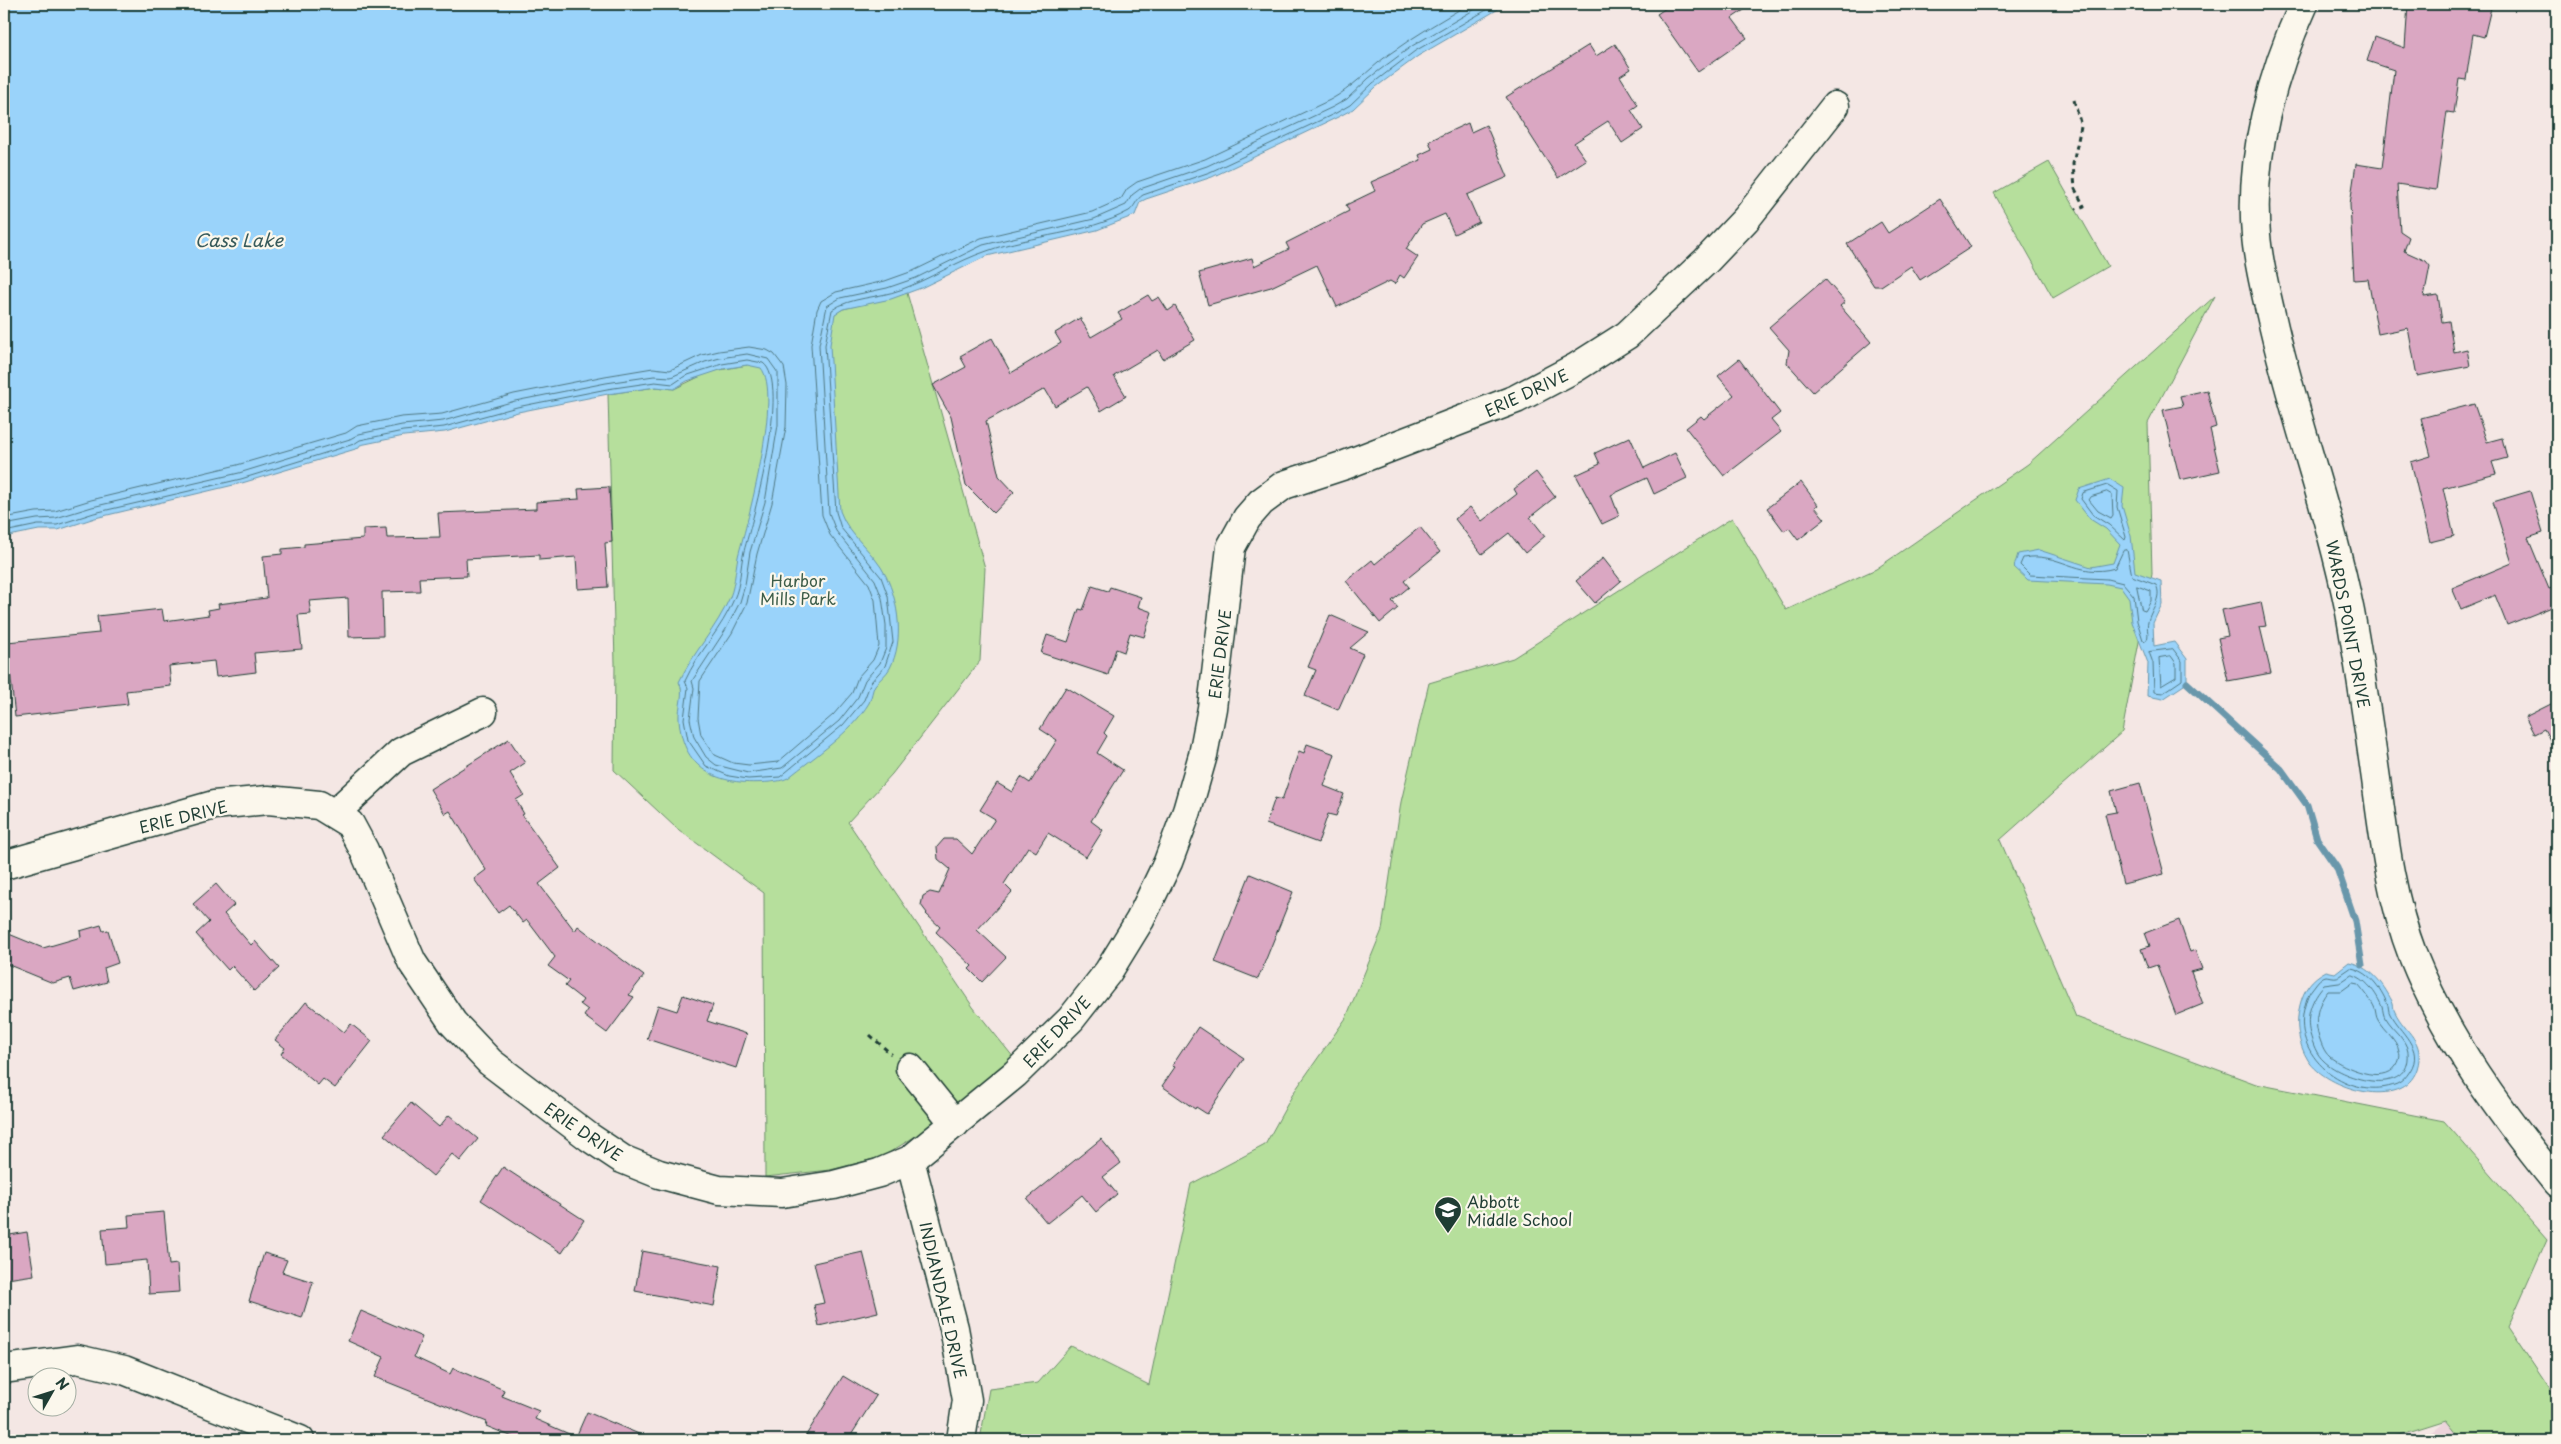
<svg xmlns="http://www.w3.org/2000/svg" width="2561" height="1444" font-family="'Playpen Sans',sans-serif">
<rect width="100%" height="100%" fill="#f4e7e4"/>
<filter id="ink" filterUnits="userSpaceOnUse"><feTurbulence type="fractalNoise" baseFrequency=".02" numOctaves="2"/><feDisplacementMap in="SourceGraphic" scale="10" xChannelSelector="R" yChannelSelector="G"/><feConvolveMatrix kernelMatrix="1 2 1 2 8 2 1 2 1" color-interpolation-filters="sRGB"/></filter>
<g filter="url(#ink)">
<path fill="#ecd4da" d="M2446,1420L2462,1440H2422Z"/>
<path fill="#b6df9c" stroke="#6a8e68" d="M2049,162L2108,266L2053,298L1994,193Z
M907,293L985,568L980,661L892,774L848,822L973,1007L1014,1058L935,1124L882,1157L830,1170L765,1177L764,893L675,827L614,770L615,663L608,394L656,387L674,389L709,372L747,365L843,309Z
M2215,296L2148,423L2152,573L2122,732L2000,840L2076,1017L2256,1084L2444,1121L2547,1239L2508,1327L2557,1400V1440H2462L2446,1420L2383,1440H980L989,1389L1038,1383L1071,1346L1149,1385L1191,1184L1265,1145L1294,1092L1346,1018L1382,930L1401,802L1429,683L1513,658L1732,518L1786,610L1876,569L2028,464Z"/>
<path fill="#9ad3fa" stroke="#6997ab" d="M4,4H1507L1418,56L1376,87L1353,109L1338,117L1212,177L1146,199L1140,202L1135,215L1097,230L987,256L921,288L891,299L843,309L835,314L830,345L840,511C849,537 874,551 886,576C899,603 904,641 890,668C886,675 880,679 875,685C872,690 872,697 869,703C851,733 815,756 788,778C781,781 778,781 770,782C723,786 683,774 679,719C678,707 685,692 679,682C693,652 717,628 730,597C736,582 735,565 740,549C749,516 782,393 761,368L747,365L723,369L687,381L674,389L656,387L608,394L518,412L445,432L404,436L360,445L359,448L242,483L95,518L58,530H39L4,537Z
M2110,479L2124,488L2122,506L2131,536L2135,572L2161,581L2162,604L2153,623L2154,646L2174,642L2187,659V683L2163,699L2147,696L2148,663L2132,622L2129,598L2121,587L2107,584L2028,580L2014,567L2018,554L2039,550L2091,567L2113,563L2120,544L2106,529L2090,519L2075,500L2079,489Z
M2349,962C2371,967 2382,982 2392,1001C2394,1005 2393,1009 2395,1012C2405,1033 2426,1040 2417,1069C2403,1112 2326,1089 2308,1060C2298,1044 2295,1023 2300,1005C2304,989 2311,979 2326,971L2335,973Z"/>
<g fill="none" stroke-linecap="round" stroke-linejoin="round">
<path stroke="#507983" stroke-width="1" d="M2108,485L2118,491L2117,507L2126,537L2125,540L2109,525L2093,515L2081,499L2083,493Z
M2107,492L2112,495L2113,515L2111,518L2098,511L2089,500L2091,497Z
M4,518L36,512L55,511L91,500L237,465L346,433L357,426L401,417L442,414L514,394L605,376L653,368L670,370L702,355L719,351L749,347L767,350L774,354L784,367L787,385L786,427L772,503L757,554L747,603L732,633L700,681L698,718L701,735L715,755L733,763L749,765L778,762L833,715L852,693L858,677L873,660L879,646L875,600L869,584L830,535L822,515L811,345L817,310L821,301L836,292L885,281L913,271L981,238L1092,212L1121,199L1127,189L1137,182L1205,159L1330,100C1352,88 1368,70 1388,55C1414,36 1442,20 1469,4
M4,525L37,519L56,518L92,507L239,473L350,439L359,434L402,425L443,421L515,401L606,383L654,376L671,377L705,362L720,358L747,354L768,359L778,373V425L765,502L750,552L745,585L740,602L726,629L692,681L694,688L690,719L694,737L706,757L716,765L748,773L782,768L839,721L858,697L865,680L880,663L886,648V625L882,598L875,580L836,531L829,513L819,345L827,306L840,298L887,288L916,278L983,245L1094,219L1126,205L1132,195L1140,189L1207,166L1333,107L1347,99L1369,78L1412,46L1484,4
M4,532L38,525H57L94,513L241,479L354,444L360,440L403,431L444,427L517,407L607,389L655,382L673,384L685,376L722,364L747,360L763,363C791,383 753,519 744,551C740,567 741,584 734,599C722,629 698,652 685,681L688,688L684,719L688,740L706,766L729,776L748,779L780,777L843,725L864,700L871,682L885,666L893,642L888,596L881,577L841,528L836,512L825,345L832,310C850,297 879,298 900,290C930,279 957,261 987,251C1033,234 1085,235 1129,211C1135,207 1136,199 1143,195L1210,172L1336,113L1350,105L1373,83L1415,51L1497,4
M2127,550L2132,576L2156,585C2163,598 2150,610 2148,622C2146,629 2150,636 2146,641L2143,640L2137,621L2134,596L2123,583L2107,579L2030,575L2020,565L2023,558C2059,551 2077,579 2115,568L2123,551Z
M2137,586L2151,591V601L2145,611L2142,610Z
M2173,649L2182,661V680L2163,693L2154,692L2153,663L2149,652Z
M2171,656L2176,663V677L2161,686L2159,658Z
M2351,968C2369,971 2380,987 2387,1003C2389,1007 2388,1011 2390,1014C2399,1032 2425,1048 2410,1071C2406,1077 2403,1081 2397,1084C2352,1102 2292,1060 2304,1009C2306,1002 2307,995 2312,989C2316,984 2320,977 2326,976C2330,976 2334,978 2337,977Z
M2352,975C2365,977 2377,994 2382,1007C2383,1010 2383,1014 2385,1018C2391,1029 2406,1038 2408,1052C2412,1099 2343,1080 2324,1061C2316,1054 2313,1044 2310,1034C2305,1016 2312,998 2324,985L2339,983Z
M2353,983L2358,984C2364,991 2372,1001 2375,1009C2376,1013 2376,1017 2378,1020C2384,1031 2397,1039 2399,1052C2401,1056 2399,1062 2396,1066C2384,1085 2344,1068 2330,1057C2323,1051 2321,1042 2318,1034C2314,1019 2318,1003 2328,991H2341Z"/>
<path stroke="#6997ab" stroke-width="7" d="M2187,683L2281,769L2307,805L2317,839L2337,868L2355,921L2362,965"/>
</g>
<path fill="#daa7c2" stroke="#1f3d34" d="M1672,4H1753L1732,18L1747,38L1698,72L1657,14Z
M2408,4H2492L2484,37L2473,34L2466,80L2459,79L2454,113L2447,112L2436,190L2397,184L2400,231L2409,237L2404,251L2426,261L2430,266L2424,297L2438,295L2442,322L2449,321L2454,352L2467,349L2470,366L2417,376L2408,328L2378,334L2368,279L2354,280L2350,204L2356,164L2382,168L2390,104L2394,70L2367,61L2375,37L2405,48Z
M1615,44L1631,69L1620,76L1638,105L1631,110L1643,129L1622,143L1608,121L1574,143L1586,160L1558,178L1506,97L1589,45L1596,56Z
M1468,123L1471,132L1486,125L1508,177L1467,195L1479,222L1454,234L1445,214L1422,224L1406,249L1418,257L1404,278L1400,275L1395,284L1390,281L1337,307L1317,265L1271,287L1208,305L1199,273L1252,258L1254,266L1289,249L1286,243L1349,211L1346,205L1375,191L1371,182L1421,160L1419,155L1432,149L1429,141Z
M1940,199L1971,247L1920,280L1911,266L1881,286H1874L1847,244L1881,222L1888,233Z
M1825,279L1845,302L1840,306L1871,342L1813,392L1787,363L1789,350L1769,327Z
M1148,295L1152,301L1159,297L1168,311L1175,306L1195,340L1163,359L1158,350L1114,376L1126,396L1101,411L1087,387L1055,406L1045,389L986,421L999,476L1014,492L994,513L966,485L951,417L933,385L966,367L960,356L992,338L1011,373L1061,343L1055,333L1080,318L1091,337L1122,319L1118,313Z
M1739,359L1780,413L1771,420L1781,432L1724,476L1686,428L1701,416L1704,419L1734,395L1718,376Z
M2207,390L2216,427L2210,429L2220,471L2180,480L2163,410L2183,406L2180,396Z
M2474,404L2487,442L2502,438L2507,458L2492,462L2496,474L2443,488L2454,536L2430,542L2411,462L2431,456L2421,418Z
M1630,437L1644,468L1675,453L1687,478L1654,494L1647,478L1611,495L1619,516L1602,524L1576,475L1600,464L1595,453Z
M1536,472L1555,497L1530,517L1545,536L1525,553L1509,533L1482,554L1455,519L1470,507L1482,521L1517,494L1514,489Z
M1801,482L1818,505L1815,507L1825,519L1798,540L1789,528L1784,531L1767,508Z
M609,487L612,542L605,543L608,587L578,589L576,557L539,560V555L466,559L467,576L419,578L420,591L382,592L383,636L349,637L348,598L309,601L311,614L298,615L302,649L254,653L256,672L216,677L214,661L169,666L171,686L126,691L128,704L15,717L7,642L99,633L97,616L162,609L164,621L209,615L208,610L219,608L218,604L267,598L263,556L282,554V549L304,547V544L363,539V529L386,528L387,538L440,537L438,513L536,509V502L579,499L578,489Z
M2530,491L2543,533L2528,538L2549,589L2557,586V605L2507,625L2495,595L2461,609L2452,588L2512,563L2493,502Z
M1420,527L1440,552L1404,581L1409,587L1392,601L1398,608L1380,623L1346,581L1372,560L1375,564Z
M1603,558L1621,581L1595,603L1576,581Z
M1092,586L1108,591L1110,587L1141,597L1138,607L1152,612L1144,637L1130,633L1124,652L1116,649L1108,675L1041,653L1047,635L1068,642L1079,609L1083,610Z
M2261,602L2266,626L2260,627L2271,673L2228,681L2218,638L2228,636L2222,610Z
M1330,615L1369,632L1350,648L1363,654L1338,710L1305,696L1316,670L1308,667Z
M1066,687L1114,716L1104,733L1107,736L1097,753L1123,770L1091,821L1103,830L1086,857L1048,833L1036,852L1028,847L1004,884L1012,892L977,930L1006,957L982,982L969,969L972,966L936,932L940,927L926,914L927,913L921,905L923,896L930,892L939,894L950,869L938,859L937,847L944,839H956L972,854L995,819L980,810L997,783L1012,792L1021,777L1030,783L1057,740L1040,729Z
M2557,701V753L2544,729L2534,734L2525,717Z
M509,739L525,763L510,773L524,795L516,800L524,814L522,815L560,868L539,884L575,931L578,926L644,976L629,995L634,997L607,1033L584,1016L588,1010L580,1004L583,1000L565,986L569,981L548,966L555,957L527,920L523,923L509,905L498,913L474,879L486,870L450,811L445,814L430,789Z
M1307,744L1335,754L1324,786L1344,794L1336,816L1328,814L1318,843L1266,824L1275,798L1282,800L1299,751L1304,753Z
M2140,783L2164,874L2123,884L2105,814L2116,812L2111,791Z
M1250,874L1293,892L1258,979L1215,962Z
M216,884L234,905L224,914L251,945L255,941L279,968L254,991L232,966L228,970L196,934L209,922L193,904Z
M2179,920L2190,952L2195,950L2202,969L2191,972L2203,1004L2176,1015L2157,965L2148,968L2141,949L2150,946L2145,933Z
M101,925L103,931L108,930L118,963L104,968L107,982L74,991L70,978L53,983L4,963V932L43,948L81,937L80,931Z
M683,995L713,1005L707,1021L747,1034L736,1068L647,1039L658,1005L677,1011Z
M306,1002L344,1032L351,1024L372,1041L335,1088L323,1079L318,1085L281,1054L285,1048L275,1040Z
M1198,1027L1244,1058L1207,1114L1196,1107L1195,1109L1162,1086L1175,1067L1172,1066Z
M411,1103L439,1127L449,1115L478,1139L460,1161L452,1154L433,1176L384,1135Z
M1101,1139L1121,1163L1103,1177L1117,1194L1096,1212L1082,1195L1047,1223L1027,1199Z
M503,1167L584,1220L562,1253L481,1200Z
M164,1212L169,1265L177,1264L179,1292L149,1294L147,1260L105,1264L102,1229L129,1227L128,1215Z
M27,1232L34,1275L7,1279L4,1264V1236Z
M642,1251L721,1266L714,1306L635,1291Z
M863,1252L878,1312L819,1326L814,1305L824,1303L814,1263Z
M264,1253L287,1260L282,1272L313,1282L302,1318L249,1301Z
M361,1311L422,1337L414,1357L450,1374L453,1368L504,1390L502,1396L539,1411L535,1419L576,1437L587,1412L653,1440H520L486,1426L487,1422L375,1377L384,1357L348,1341Z
M843,1376L876,1396L848,1440H803Z"/>
<g fill="none" stroke-linecap="round" stroke-linejoin="round">
<g stroke="#1f3d34" stroke-width="31">
<path id="minor" d="M2304,4C2272,73 2249,158 2256,235C2258,262 2265,289 2271,315C2293,415 2330,511 2350,612C2360,667 2368,723 2376,779C2384,839 2391,899 2413,956C2446,1039 2501,1114 2557,1183
M334,814L401,752L483,712
M4,865L214,805L268,800L319,805L350,824L364,850L412,962L453,1023L490,1062L589,1137L622,1159L659,1174L719,1190L782,1193L834,1185L879,1173L910,1160L1015,1074L1071,1019L1108,972L1140,920L1168,862L1187,811L1203,755L1212,708L1231,547L1247,518L1261,502L1284,485L1345,465L1516,399L1575,368L1627,335L1706,261L1746,219L1835,106
M910,1068L955,1124
M910,1160L954,1328L967,1400L961,1440
M4,1369L77,1359L124,1370L300,1440"/>
</g>
<path stroke="#1f3d34" stroke-width="3" stroke-dasharray="5 4" stroke-linecap="butt" d="M2074,100L2081,126L2073,164L2075,189L2084,206L2076,209
M870,1035L891,1054"/>
<use href="#minor" stroke="#fbf7ec" stroke-width="28"/>
</g>
</g>
<defs>
<g id="school-pin" transform="scale(1.4375)"><path d="M0 17L-7.5 6A9.5 9.5 0 1 1 7.5 6Z" fill="#1f3d34" stroke="#fbf7ec"/><path d="M0-5L7-2L0 1L-7-2ZM-4 1L0 2.5L4 1V4Q0 6-4 4Z" fill="#fff"/></g>
</defs>
<g fill-rule="evenodd">
<use href="#school-pin" x="1448" y="1210"/>
</g>
<g text-anchor="middle" dominant-baseline="central" stroke-width="4.5" stroke-linejoin="round" paint-order="stroke">
<g font-size="16" fill="#1f3d34" stroke="#fbf7ec">
<text transform="translate(1526 392) rotate(-25)">ERIE DRIVE</text>
<text transform="translate(2349 624) rotate(79)">WARDS POINT DRIVE</text>
<text transform="translate(1219 654) rotate(-83)">ERIE DRIVE</text>
<text transform="translate(183 816) rotate(-14)">ERIE DRIVE</text>
<text transform="translate(1056 1031) rotate(-47)">ERIE DRIVE</text>
<text transform="translate(584 1131) rotate(34)">ERIE DRIVE</text>
<text transform="translate(944 1300) rotate(77)">INDIANDALE DRIVE</text>
</g>
<g font-size="16" fill="#3d5d49" stroke="#fbf7ec">
<text x="798" y="580">Harbor<tspan x="798" dy="18">Mills Park</tspan></text>
</g>
<g font-size="16" fill="#1f3d34" stroke="#fbf7ec" text-anchor="start">
<text x="1467" y="1201">Abbott<tspan x="1467" dy="18">Middle School</tspan></text>
</g>
<g font-size="18" font-style="italic" fill="#385b5c" stroke="#fbf7ec">
<text x="239" y="239">Cass Lake</text>
</g>
</g>
<rect width="2561" height="1444" fill="none" stroke="#fbf7ec" stroke-width="20"/>
<rect x="10" y="10" width="2541" height="1424" fill="none" stroke="#1f3d34" stroke-width="2" filter="url(#ink)"/>
<g transform="translate(52 1392) rotate(51)"><circle r="24" fill="#fbf7ec" stroke="#a3ada2"/>
<path d="M0-4L9 19L0 12L-9 19Z" fill="#1f3d34"/>
<text y="-8" font-size="14" font-weight="bold" text-anchor="middle" fill="#1f3d34">N</text>
</g>
</svg>
